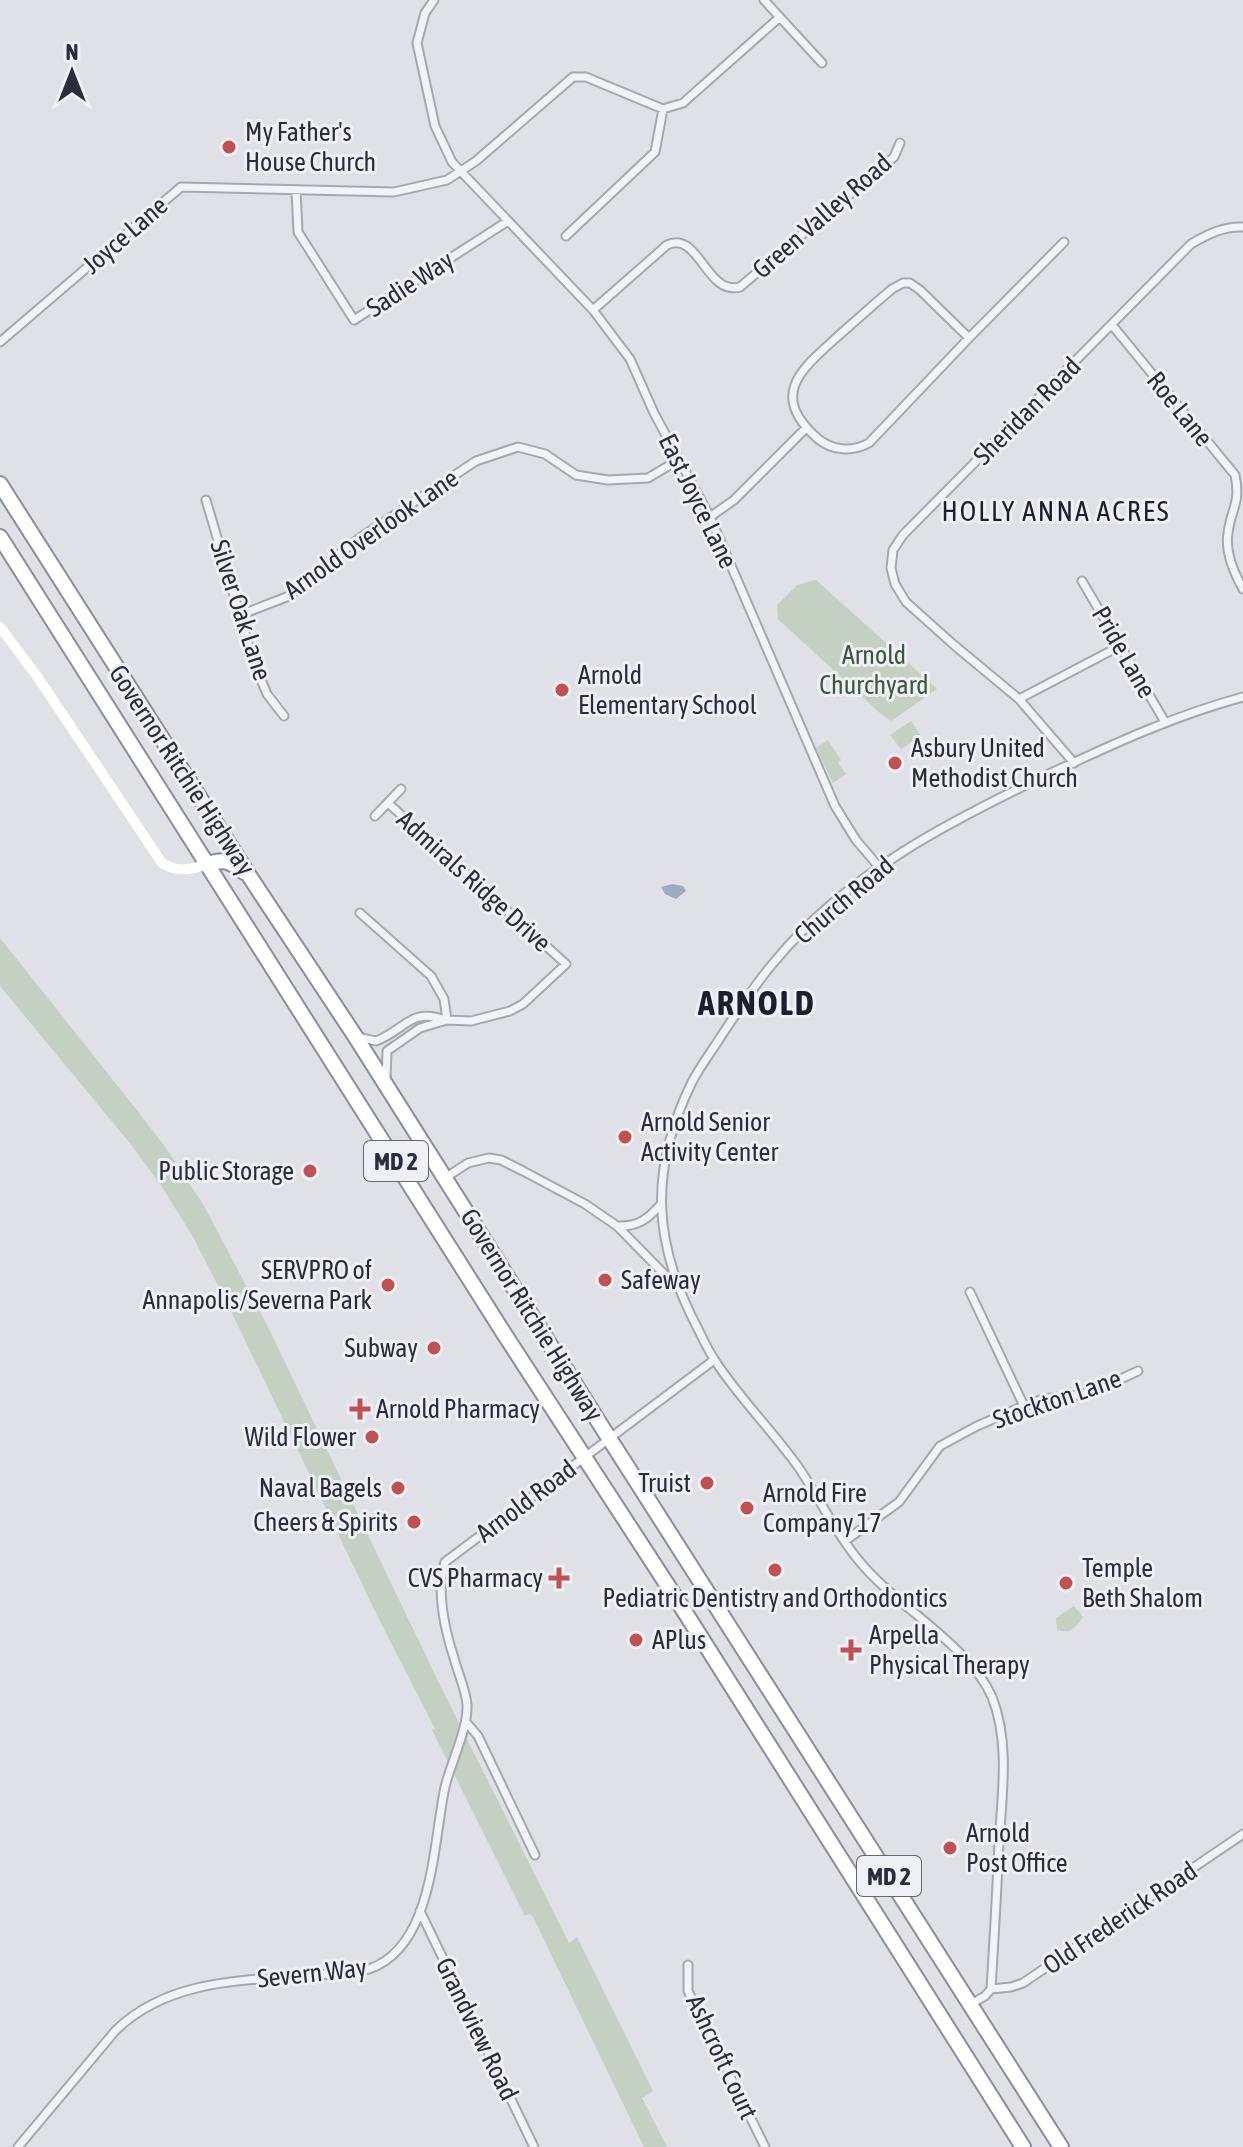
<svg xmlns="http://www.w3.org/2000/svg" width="1243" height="2147" font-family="'Asap Condensed',sans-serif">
<rect width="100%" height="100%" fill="#dfe1e7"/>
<path fill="#c3d0c2" d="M816,580L937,689L891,721L881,714L778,619L777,605L797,585Z
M911,721L921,736L901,749L890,735Z
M828,740L841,760L838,763L846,774L833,783L816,748Z
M0,938L136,1109L166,1148L203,1204L269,1329L439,1683L569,1943L577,1937L653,2091L642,2098L667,2147H644L533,1917L530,1914L525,1916L432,1730L435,1729L378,1617L228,1305L192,1235L160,1184L133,1147L0,986Z
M1074,1606L1083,1617C1075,1628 1072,1634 1057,1630L1056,1618Z"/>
<path fill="#9eabc3" d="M672,884L683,886L686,891L676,899L665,894L661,887Z"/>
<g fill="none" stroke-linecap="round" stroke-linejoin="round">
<g stroke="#a5a8b0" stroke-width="11">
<path id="street" d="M434,0L425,13L417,43L435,126L452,162L593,310L630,359L654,413L710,517L835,806L856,840L879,867
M764,0L822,63
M296,190L298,232L354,320L508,221
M566,236L655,152L663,109
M903,283H910L920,290L969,338L869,443C852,452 832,451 817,438C770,396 799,371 836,338C854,322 873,305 892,289Z
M593,310L667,245C699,230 706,296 740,287L894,157L900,143
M1112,325L1235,475C1241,504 1231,508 1228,533C1225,551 1234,573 1243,589
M969,338L1064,242
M0,342L181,187L394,192L447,180L476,161L573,77H586L663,109L683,103L780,17
M206,500L254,663L267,694L284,716
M710,517L734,500L806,428
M1082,581L1165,722
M240,615L289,596L321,568L361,537L476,461L518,447L545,454L576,475L608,480L648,478L680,459
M1019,699L1120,646
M1074,763L1019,699L954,645L906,602L895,584L891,568L893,550L903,535L1191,244C1208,234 1224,226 1243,227
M375,816L401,789
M360,913L431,976L444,999L447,1020
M358,1037L376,1041C405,1030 411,1007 445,1020
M386,1079L387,1051L420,1028L447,1020L471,1021L510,1011L523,1004L566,964L388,803
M445,1178L468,1163L489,1158L501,1160L523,1171L585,1204L617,1226L676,1286
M617,1226C638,1227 648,1219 661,1204
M970,1292L1024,1406
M845,1541L899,1502L940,1446L977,1426L1024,1406L1043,1399L1078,1395L1101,1388L1138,1371
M466,1722L478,1736L535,1855
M420,1911L534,2147
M688,1965V1991L765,2147
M991,1989L1011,1987L1023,1983L1243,1834
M971,2004L985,1996L991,1989C994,1940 997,1891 999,1842C1002,1795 1010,1742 992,1697C970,1646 896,1606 860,1562C836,1534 820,1499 799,1468C773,1431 738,1397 714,1359C708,1350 703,1339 698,1329C652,1242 649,1170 692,1082C700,1067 711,1052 720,1038C737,1012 755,984 775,961C848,873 950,821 1051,773C1113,744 1176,715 1243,697
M18,2147L116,2030C184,1965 285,1985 369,1969C434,1947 433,1842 445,1787C451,1762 468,1729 467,1705C466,1689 458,1674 454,1658C445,1630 436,1591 445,1562L714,1360"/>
</g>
<g stroke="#898e9c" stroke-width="18">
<path id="highway" d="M0,484L248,874L355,1036L600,1424L1061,2147
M0,537L503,1332L681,1606L1023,2147
M208,864C226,858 230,862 244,872"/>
</g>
<use href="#street" stroke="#f2f3f6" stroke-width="7"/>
<path stroke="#fff" stroke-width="10" d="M0,627L39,679L162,863C178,873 191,870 208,864"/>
<use href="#highway" stroke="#fff" stroke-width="14"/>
</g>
<g fill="#bf5153" stroke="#eff0f5" stroke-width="3">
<circle cx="229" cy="147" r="8"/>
<circle cx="562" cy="690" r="8"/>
<circle cx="895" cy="763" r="8"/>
<circle cx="625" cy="1137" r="8"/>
<circle cx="310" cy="1171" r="8"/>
<circle cx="605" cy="1280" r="8"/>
<circle cx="388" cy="1285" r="8"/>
<circle cx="434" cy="1348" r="8"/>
<path d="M356 1397h8v8h8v8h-8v8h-8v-8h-8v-8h8z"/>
<circle cx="372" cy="1437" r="8"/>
<circle cx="707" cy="1483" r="8"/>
<circle cx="398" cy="1488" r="8"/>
<circle cx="747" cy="1508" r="8"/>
<circle cx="414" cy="1522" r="8"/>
<circle cx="775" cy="1570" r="8"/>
<path d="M555 1566h8v8h8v8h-8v8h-8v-8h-8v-8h8z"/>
<circle cx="1066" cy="1583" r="8"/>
<circle cx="636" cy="1640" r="8"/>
<path d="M847 1638h8v8h8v8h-8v8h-8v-8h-8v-8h8z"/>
<circle cx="950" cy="1848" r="8"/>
</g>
<g text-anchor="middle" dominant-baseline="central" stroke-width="6" stroke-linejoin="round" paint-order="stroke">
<g fill="#eff0f5" stroke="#656874" stroke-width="2">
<rect x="364" y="1141" width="64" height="40" rx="6"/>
<rect x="857" y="1856" width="64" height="40" rx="6"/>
</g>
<g font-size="24" font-weight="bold" fill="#2a2e3c">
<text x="396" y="1161">MD 2</text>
<text x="889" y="1876">MD 2</text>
</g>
<g font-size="26" fill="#2a2e3c" stroke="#eff0f5" text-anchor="start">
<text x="245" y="132">My Father's<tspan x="245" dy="30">House Church</tspan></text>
<text x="578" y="675">Arnold<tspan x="578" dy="30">Elementary School</tspan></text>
<text x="911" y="748">Asbury United<tspan x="911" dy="30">Methodist Church</tspan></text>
<text x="641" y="1122">Arnold Senior<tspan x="641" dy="30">Activity Center</tspan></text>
<text x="294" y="1171" text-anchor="end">Public Storage</text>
<text x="372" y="1270" text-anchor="end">SERVPRO of<tspan x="372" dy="30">Annapolis/Severna Park</tspan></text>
<text x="621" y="1280">Safeway</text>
<text x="418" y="1348" text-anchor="end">Subway</text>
<text x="376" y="1409">Arnold Pharmacy</text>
<text x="356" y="1437" text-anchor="end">Wild Flower</text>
<text x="691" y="1483" text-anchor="end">Truist</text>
<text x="382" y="1488" text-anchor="end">Naval Bagels</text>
<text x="763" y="1493">Arnold Fire<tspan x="763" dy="30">Company 17</tspan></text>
<text x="398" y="1522" text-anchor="end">Cheers &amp; Spirits</text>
<text x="1082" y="1568">Temple<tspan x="1082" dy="30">Beth Shalom</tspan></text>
<text x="543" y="1578" text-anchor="end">CVS Pharmacy</text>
<text x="775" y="1598" text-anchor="middle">Pediatric Dentistry and Orthodontics</text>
<text x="869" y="1635">Arpella<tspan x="869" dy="30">Physical Therapy</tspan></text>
<text x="652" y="1640">APlus</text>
<text x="966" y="1833">Arnold<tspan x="966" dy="30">Post Office</tspan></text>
</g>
<g font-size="26" fill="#2a2e3c" stroke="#eff0f5">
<text transform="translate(822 216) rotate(-41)">Green Valley Road</text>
<text transform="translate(125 235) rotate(-41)">Joyce Lane</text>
<text transform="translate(410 284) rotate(-33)">Sadie Way</text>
<text transform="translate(1180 409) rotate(51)">Roe Lane</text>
<text transform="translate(1027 411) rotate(-45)">Sheridan Road</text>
<text transform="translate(698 501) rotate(64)">East Joyce Lane</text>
<text transform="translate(371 534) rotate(-35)">Arnold Overlook Lane</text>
<text transform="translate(241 610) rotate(72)">Silver Oak Lane</text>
<text transform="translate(1124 652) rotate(60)">Pride Lane</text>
<text transform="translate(182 770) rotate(57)">Governor Ritchie Highway</text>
<text transform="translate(474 881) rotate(42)">Admirals Ridge Drive</text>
<text transform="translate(844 900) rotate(-40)">Church Road</text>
<text transform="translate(532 1315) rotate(58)">Governor Ritchie Highway</text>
<text transform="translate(1057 1399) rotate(-19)">Stockton Lane</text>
<text transform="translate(526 1501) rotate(-37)">Arnold Road</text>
<text transform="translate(1120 1918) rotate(-34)">Old Frederick Road</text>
<text transform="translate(312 1973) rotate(-6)">Severn Way</text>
<text transform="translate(477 2029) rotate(64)">Grandview Road</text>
<text transform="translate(722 2057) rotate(65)">Ashcroft Court</text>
</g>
<g font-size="26" fill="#3a5739" stroke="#eff0f5">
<text x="874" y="655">Arnold<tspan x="874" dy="30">Churchyard</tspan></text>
</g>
<g font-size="28" letter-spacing="2" fill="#1c202d" stroke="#eff0f5">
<text x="1056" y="511">HOLLY ANNA ACRES</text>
</g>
<g font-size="34" font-weight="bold" letter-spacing="2" fill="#1c202d" stroke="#eff0f5">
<text x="757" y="1002">ARNOLD</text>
</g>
</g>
<g transform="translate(72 72)" stroke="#eff0f5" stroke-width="6" paint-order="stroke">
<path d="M0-6L14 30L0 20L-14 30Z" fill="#2a2e3c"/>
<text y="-12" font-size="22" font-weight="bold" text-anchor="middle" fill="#2a2e3c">N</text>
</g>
</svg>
